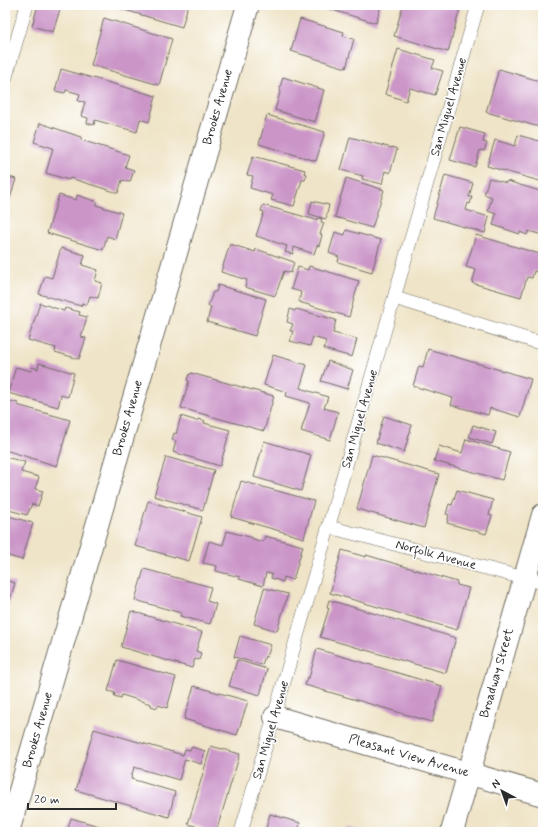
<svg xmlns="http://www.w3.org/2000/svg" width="548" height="837" font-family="Mynerve,sans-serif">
<rect width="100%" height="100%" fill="#fff"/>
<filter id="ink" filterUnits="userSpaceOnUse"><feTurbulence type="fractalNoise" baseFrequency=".025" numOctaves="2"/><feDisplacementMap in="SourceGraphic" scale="8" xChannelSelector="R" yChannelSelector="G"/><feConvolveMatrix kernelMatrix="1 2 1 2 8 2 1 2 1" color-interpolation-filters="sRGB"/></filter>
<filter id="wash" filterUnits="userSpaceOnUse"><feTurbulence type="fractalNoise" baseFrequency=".012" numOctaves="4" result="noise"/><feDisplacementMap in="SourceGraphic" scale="16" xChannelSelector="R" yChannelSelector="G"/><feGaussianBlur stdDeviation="0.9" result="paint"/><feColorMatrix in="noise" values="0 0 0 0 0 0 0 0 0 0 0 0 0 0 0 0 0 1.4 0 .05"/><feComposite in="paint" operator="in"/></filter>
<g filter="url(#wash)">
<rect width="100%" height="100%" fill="#efe4c7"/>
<g id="blocks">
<path fill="#cb95c8" d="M38,5L61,6L53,32L32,26Z
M108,5H188L182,27Z
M315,5H381L376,23Z
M403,5H461L448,52L394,36Z
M104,18L172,39L159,85L91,65Z
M300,19L344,32L343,36L354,39L346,68L291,51Z
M398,49L435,60L432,68L443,71L435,95L410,88L406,101L385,94Z
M61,69L156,96L149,122L140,119L137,132L95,120L94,125L87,123L88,118L81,116L85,102L78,101L80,94L66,90L65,93L55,91Z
M499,69L543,82V128L486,112Z
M283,77L324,90L315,122L275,110L281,89L280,88Z
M267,115L325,132L316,161L259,144Z
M40,123L81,137V140L129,155L125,167L134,170L130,182L122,180L118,193L70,178L69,180L46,173L53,148L34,142Z
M460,127L485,134L483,142L487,143L484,151L480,150L475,167L450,160Z
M518,135L543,142V182L487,166L495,140L515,146Z
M350,137L392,148V147L397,149L390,173L385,171L382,184L362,179L363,176L341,170Z
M253,156L305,170L304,173L307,174L305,180H302L294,206L271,200L273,195L250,188L253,176L247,175Z
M445,175L473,183L469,197H472L470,204L468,203L466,210L489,217L485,233L433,218Z
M5,176L16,179L8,205H5Z
M346,178L384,190L372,228L335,217Z
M489,178L506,183L507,181L543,192V235L528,231L527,235L520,232V234L493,225L496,214L488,211L492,197L484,194Z
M59,195L76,200L77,195L98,202L96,205L122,213L115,239L107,236L103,250L47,233Z
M312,201L329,205L326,219L309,214Z
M263,205L316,220L318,218L322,219L321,222L324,223L320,234L322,235L319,246L317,245L314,254L294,247L293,254L285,252L287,246L256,236L264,212L261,211Z
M346,230L381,240L372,272L338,262L339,257L329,253L335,232L345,235Z
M476,235L543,255V274L534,271L532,278L527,277L521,297L472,283L476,270L466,267Z
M230,244L255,252L256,249L294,262L291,273L284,271L275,296L245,287L247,280L221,272Z
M61,248L85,255L82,265L98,270L95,281L102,283L98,298L90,296L87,305L82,303L81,306L39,294L45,276L52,278Z
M309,266L359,281L349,317L299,302L301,292L291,289L298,267L308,270Z
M218,285L266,299L255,336L207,322L211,307L208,306L213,292H216Z
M40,303L64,311L65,308L80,312L79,315L87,317L81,337L86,338L79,359L55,352L56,348L28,340Z
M290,309L295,311L296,309L336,320L333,333L357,339L352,357L324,349L326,341L313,337L310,346L290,341L293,331H290L293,324L287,322Z
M428,349L531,379L520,417L490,408L488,415L451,405L453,398L413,386L419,366L423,367Z
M273,355L307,365L300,388L328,397L324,408L338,412L330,440L301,431L310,403L286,396L287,392L264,385Z
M328,361L353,370L347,389L321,381Z
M39,363L74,373L68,397L61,395L58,407L8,393L16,367L31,371L32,367L38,369Z
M191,373L274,396L264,431L181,408L189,381L187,380L189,374L190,375Z
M5,400L18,403L17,405L70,420L57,466L5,450Z
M181,416L197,421L198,419L205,421L204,423L230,430L220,466L173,452L176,441L172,440L174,433L176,434Z
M384,416L412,425L404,452L376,443Z
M473,425L496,432L492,444L469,437Z
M466,439L510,452L502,480L434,461L439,446L462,453Z
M264,441L311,455L301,491L254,477Z
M372,455L439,474L424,528L357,509Z
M5,457L25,462L21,472L39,477L35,489L43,491L38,506L32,504L27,515L5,509Z
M166,457L214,470L203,510L154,496Z
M241,481L314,501L304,538L231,517Z
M457,490L493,500L489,515L492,516L486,534L447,523L449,515L446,514L449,504L452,505Z
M148,501L202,517L189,561L135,546Z
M5,515L33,523L22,560L5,555Z
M227,531L253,538V539L263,542L265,536L303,546L293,580L284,577L283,582L271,578L272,574L266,573L263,586L239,579L240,577L216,571L217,566L203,563L209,541L223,545Z
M342,550L366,557V555L457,582V585L469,588L457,630L330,593Z
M144,569L211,587L207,601L216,604L210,624L180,616L181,613L135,600Z
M5,580L15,583L8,606H5Z
M264,588L288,594L277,631L254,624Z
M329,600L456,638L446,673L320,637L329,608L327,607Z
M131,611L202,632L196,651L201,653L199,660L195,659L192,668L121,647Z
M240,636L271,645L267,657L265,656L262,665L234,657Z
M317,649L442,686L432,722L305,685L307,677L309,678Z
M117,660L176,677L167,708L158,705L157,708L151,706V704L122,695L121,698L114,696L115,693L108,691Z
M237,660L267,669L260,695L229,686Z
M194,686L248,701L237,735L184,719Z
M94,729L183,755L185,749L190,750L192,747L205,751L201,764L185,759L179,780L134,767L131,779L175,792L169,817L76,790Z
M211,746L240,754L216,832L188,824Z
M270,814L300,823L298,832H265Z
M71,818L120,832H67Z
M349,827L365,832H347Z"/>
</g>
</g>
<g filter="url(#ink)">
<use href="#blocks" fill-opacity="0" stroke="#706c62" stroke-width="1"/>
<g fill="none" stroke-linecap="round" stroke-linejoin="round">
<g stroke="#706c62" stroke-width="14">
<path id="service" d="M5,80L27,5
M395,298L543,344
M329,527L543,583
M241,832L478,5"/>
</g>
<g stroke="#706c62" stroke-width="24">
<path id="minor" d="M275,717L543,795
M8,832L248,5
M452,832L543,515"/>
</g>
<use href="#service" stroke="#fff" stroke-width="13"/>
<use href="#minor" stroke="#fff" stroke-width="22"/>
</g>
</g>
<g text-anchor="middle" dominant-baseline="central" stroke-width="3" stroke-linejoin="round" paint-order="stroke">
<g font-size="13" fill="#2b2b2b" stroke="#fff">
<text transform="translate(218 107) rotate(-74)">Brooks Avenue</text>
<text transform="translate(449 107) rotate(-74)">San Miguel Avenue</text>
<text transform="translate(128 418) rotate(-74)">Brooks Avenue</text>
<text transform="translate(360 419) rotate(-74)">San Miguel Avenue</text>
<text transform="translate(436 555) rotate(15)">Norfolk Avenue</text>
<text transform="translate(497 673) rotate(-74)">Broadway Street</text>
<text transform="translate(38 730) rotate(-74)">Brooks Avenue</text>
<text transform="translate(271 730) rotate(-74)">San Miguel Avenue</text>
<text transform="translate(409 756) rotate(16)">Pleasant View Avenue</text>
</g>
</g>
<rect width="548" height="837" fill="none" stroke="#fff" stroke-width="20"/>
<g transform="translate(502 791) rotate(319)" stroke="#ffffff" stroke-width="3" paint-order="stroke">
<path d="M0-3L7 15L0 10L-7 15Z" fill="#2b2b2b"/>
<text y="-6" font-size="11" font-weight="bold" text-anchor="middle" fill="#2b2b2b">N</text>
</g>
<path d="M28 803v6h88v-6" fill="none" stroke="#2b2b2b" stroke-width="2"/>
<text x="34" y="803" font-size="12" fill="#2b2b2b" stroke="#ffffff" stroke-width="3" paint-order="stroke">20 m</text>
</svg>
